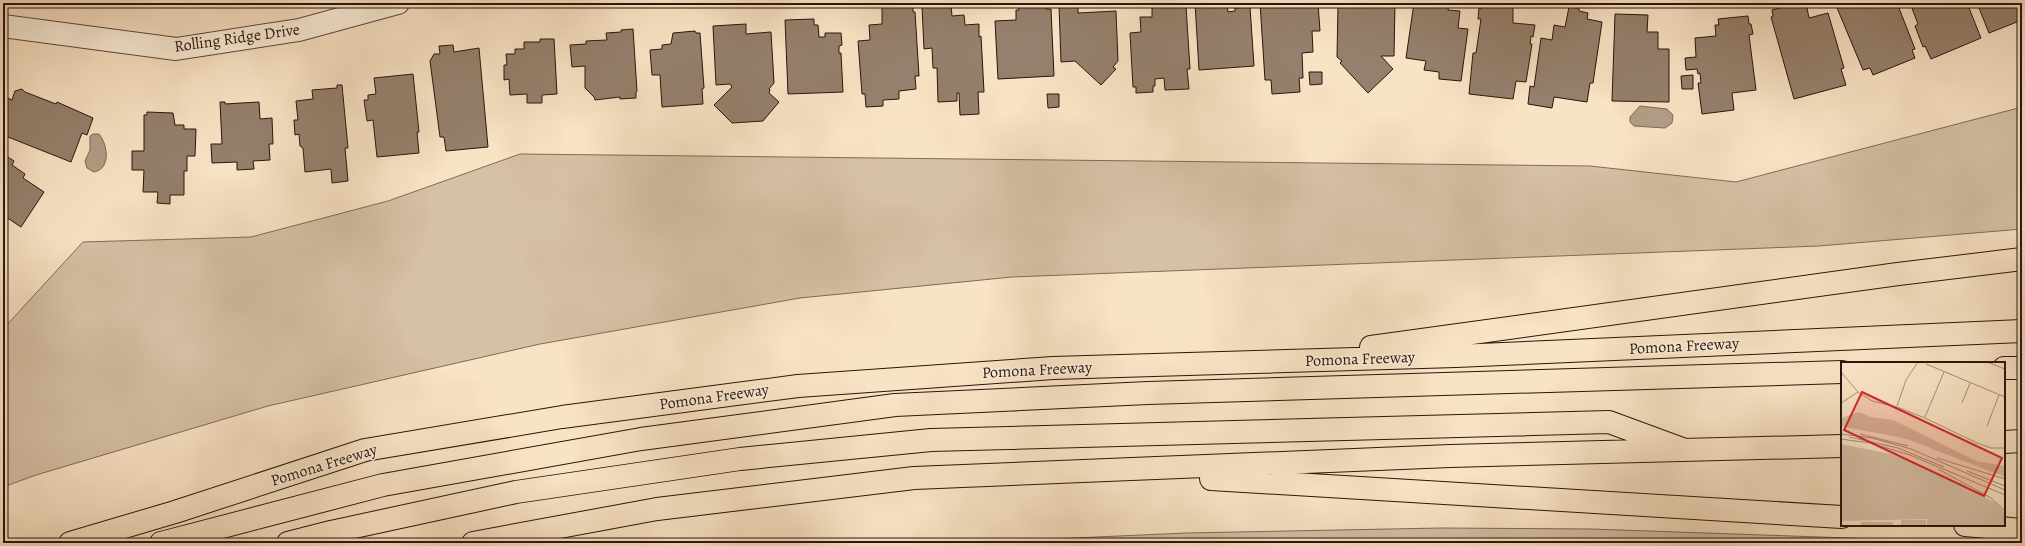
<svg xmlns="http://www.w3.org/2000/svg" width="2025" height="546" font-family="Alegreya,serif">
<rect width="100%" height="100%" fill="#f9e3c5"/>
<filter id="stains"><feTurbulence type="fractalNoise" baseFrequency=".005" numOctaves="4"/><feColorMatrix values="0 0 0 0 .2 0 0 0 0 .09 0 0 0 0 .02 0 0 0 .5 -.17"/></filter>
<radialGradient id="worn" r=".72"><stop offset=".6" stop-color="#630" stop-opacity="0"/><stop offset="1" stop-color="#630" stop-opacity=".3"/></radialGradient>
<path fill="#d6c0a6" stroke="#806a5a" d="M2022,107V229L1819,246L1012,277L800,298L540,344L268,406L36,475L3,487V329L83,242L251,237L388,201L520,154L1590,166L1736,182Z
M1441,528L1591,529L1992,543H961L1186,533Z"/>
<path fill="#b29d86" stroke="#7b6656" d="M1640,106L1667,109L1673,115L1672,123L1665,128L1634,126L1630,122V117Z
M93,134H99C108,145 111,169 94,172L87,168L85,161L90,150V136Z"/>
<path fill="#95806d" stroke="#29140d" d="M1046,3V9H1051L1054,76L998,79L995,21L1016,20V10H1019L1018,5Z
M1152,3H1183V6H1186L1190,69H1187L1189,89L1165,90L1164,78L1155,79V86H1153V92L1136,93V87H1133L1130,33L1141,32L1140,17H1152Z
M1195,3H1227L1228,12L1235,11V8L1250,7L1254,66L1199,70Z
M1260,3H1318L1320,31H1312L1313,52L1302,53L1303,78H1299L1300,92L1272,94L1271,80H1265Z
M1365,3H1395L1394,56H1381L1393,69L1368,93L1340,63L1342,61L1337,57L1338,6H1365Z
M1414,3H1449L1448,10L1460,11L1458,28L1468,29L1461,81L1439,79V72L1424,70L1426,61L1406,58Z
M1482,3L1513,5V23L1535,25L1533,37L1531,36L1530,44H1532L1526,82L1516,81L1513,99L1469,94L1473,53H1476L1481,19H1478L1479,8L1481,9Z
M1797,3H1806L1809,18L1828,13L1844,68L1841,69L1846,85L1794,99L1771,17L1773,16L1772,10Z
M1835,3H1897L1915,49L1912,50L1915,58L1873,75L1870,68L1863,70Z
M1910,3H1967L1981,38L1931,59L1925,46L1923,47L1915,26L1918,24Z
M1977,3H2022V20L1989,33Z
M1078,4V13L1116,11L1118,61L1113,67L1116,69L1101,85L1075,61L1061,62L1059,6Z
M951,5L952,16L964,15L965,25L979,24V37L981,36L984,92H978L979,114L960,115L959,93H957V101L938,102L937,68H933L932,48L924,49L922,7Z
M913,6V12H915L919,76H915L916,89L899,91V99L883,100V106L866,107L865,94H862L858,41L870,40L869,25L882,24V7Z
M1569,7L1579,8V11L1588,13L1587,19L1602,22L1593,83H1590L1587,102L1554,97L1552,108L1528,104L1530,86L1534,87L1541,38L1552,40L1554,25L1565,27Z
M1615,14L1648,15L1647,32H1658V49H1669V102L1612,101Z
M1748,16L1749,24H1751L1753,34L1749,35L1756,90L1732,93L1734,110L1702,114L1698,83H1701L1700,73L1698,74L1697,69L1686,70L1685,58L1696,57L1695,38L1716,36L1715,25H1719L1718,19Z
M814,19V25H818L819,37H825V33H841L842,45L839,46V53H841L843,92L788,94L785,20Z
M746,24V34L771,32L774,83L769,89L770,90L769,93L779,102L763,121L732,123L714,105L732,87L730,84L716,85L713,26Z
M633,29L637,91L636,92V98L620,99V97L595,100L594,97L585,88V66L572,67L570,45L586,44V41L607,40L606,33L621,32V30Z
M695,31L696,33H700L704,88L702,89L703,104L662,107L660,75H652L650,50L662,49V45L671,44L673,33Z
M540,39H554L557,94L542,95V103H527V94L510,95L509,79L504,80V65H507L506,54H515V49H524V42H540Z
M453,45L454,52L479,48L488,147L446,151L444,137H440L430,61L434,54H440L439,46Z
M1309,72H1322V84L1310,85Z
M413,74L419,132H417L419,153L377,157L373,120L367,121L364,100H368V95L376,94L374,78Z
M1693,75V89H1682L1681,76Z
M337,85H342L348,148H345L348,181L332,183L331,169L305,172L303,148L300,146L299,134L295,135L294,120H298L296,101L313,99L312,90L337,88Z
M22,89L25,92L56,104L57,102L93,118L87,135L82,133L71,162L3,135V118L6,110L3,108L5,97L12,100L15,91Z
M1047,94H1059V107L1048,108Z
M220,102H225V104L259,102L260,119L272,118L273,144H269L270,160L253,161L254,169L237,170V162L212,163L211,144H222Z
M147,112L173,113L175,125H184V129H196L195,156H187V171H184V195H170V204L157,203L158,192H143L144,170H132V151H144V115H147Z
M3,154L14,161L12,165L25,174L23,178L44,192L21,227L3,215Z"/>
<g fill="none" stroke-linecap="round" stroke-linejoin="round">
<g stroke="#5d483b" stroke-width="24">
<path id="street" d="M3,26L176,49L299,30L398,3"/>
</g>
<g stroke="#29140d" stroke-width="24">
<path id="highway" d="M1371,347L1898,274L2022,259
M2004,368H2022
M2004,442L2022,441
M1211,479L1842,517
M1965,525L2022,530
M70,543L175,512L365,450L562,417L798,386L1053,368L1456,356L2022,331
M161,543L383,485L641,439L895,405L1148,393L1842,372
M288,543L331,532L516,492L740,459L931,440L1609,422L1685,450
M473,543L657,509L914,478L1450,456L1842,446"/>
</g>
<use href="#street" stroke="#fbedd9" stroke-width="22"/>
<use href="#highway" stroke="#f9e3c5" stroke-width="22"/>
</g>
<g text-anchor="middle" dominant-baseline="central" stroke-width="3" stroke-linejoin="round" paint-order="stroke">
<g font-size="16" fill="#29140d" stroke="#fbedd9">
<text transform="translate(237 38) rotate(-8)">Rolling Ridge Drive</text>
<text transform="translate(1684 346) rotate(-3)">Pomona Freeway</text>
<text transform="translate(1360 359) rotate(-2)">Pomona Freeway</text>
<text transform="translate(1037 370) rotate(-3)">Pomona Freeway</text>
<text transform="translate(714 397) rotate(-8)">Pomona Freeway</text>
<text transform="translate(324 465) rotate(-17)">Pomona Freeway</text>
</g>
</g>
<g transform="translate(1841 362)">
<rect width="164" height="164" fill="#f9e3c5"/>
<path d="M18,50L30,55L52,58L135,99L164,104V115L66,77L0,64V56ZM0,82L50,92L107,115L155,141L164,151V164H86V157L0,159ZM60,158H85V164H60ZM20,160H52V164H20Z" fill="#d6c0a6"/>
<path fill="none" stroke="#a6907b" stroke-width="1" d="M146,0L164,7M85,2L164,35M0,10L17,30L31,39L56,45L84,56L136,81L150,86H164M0,41L17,30M121,41L129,21M56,44L65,18L77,0M84,55L103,10M146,64L158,33M0,72L31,76L70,87L164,128M19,72L67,84M8,75L57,86L103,105M0,77L29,81L69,93L164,133M96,96L164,117M97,107L150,136L164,149M126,109L164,124"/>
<path fill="#d62828" fill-opacity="0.15" stroke="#d62828" stroke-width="2" d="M21,30L161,96L143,134L3,68Z"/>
<rect width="164" height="164" fill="none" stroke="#29140d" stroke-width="2"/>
</g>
<rect width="2025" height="546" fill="none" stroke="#f9e3c5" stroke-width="16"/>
<rect x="4" y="4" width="2017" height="538" fill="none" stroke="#29140d" stroke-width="2"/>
<rect x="8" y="8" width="2009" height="530" fill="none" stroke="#29140d"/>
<rect width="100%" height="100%" filter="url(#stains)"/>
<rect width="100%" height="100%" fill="url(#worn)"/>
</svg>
